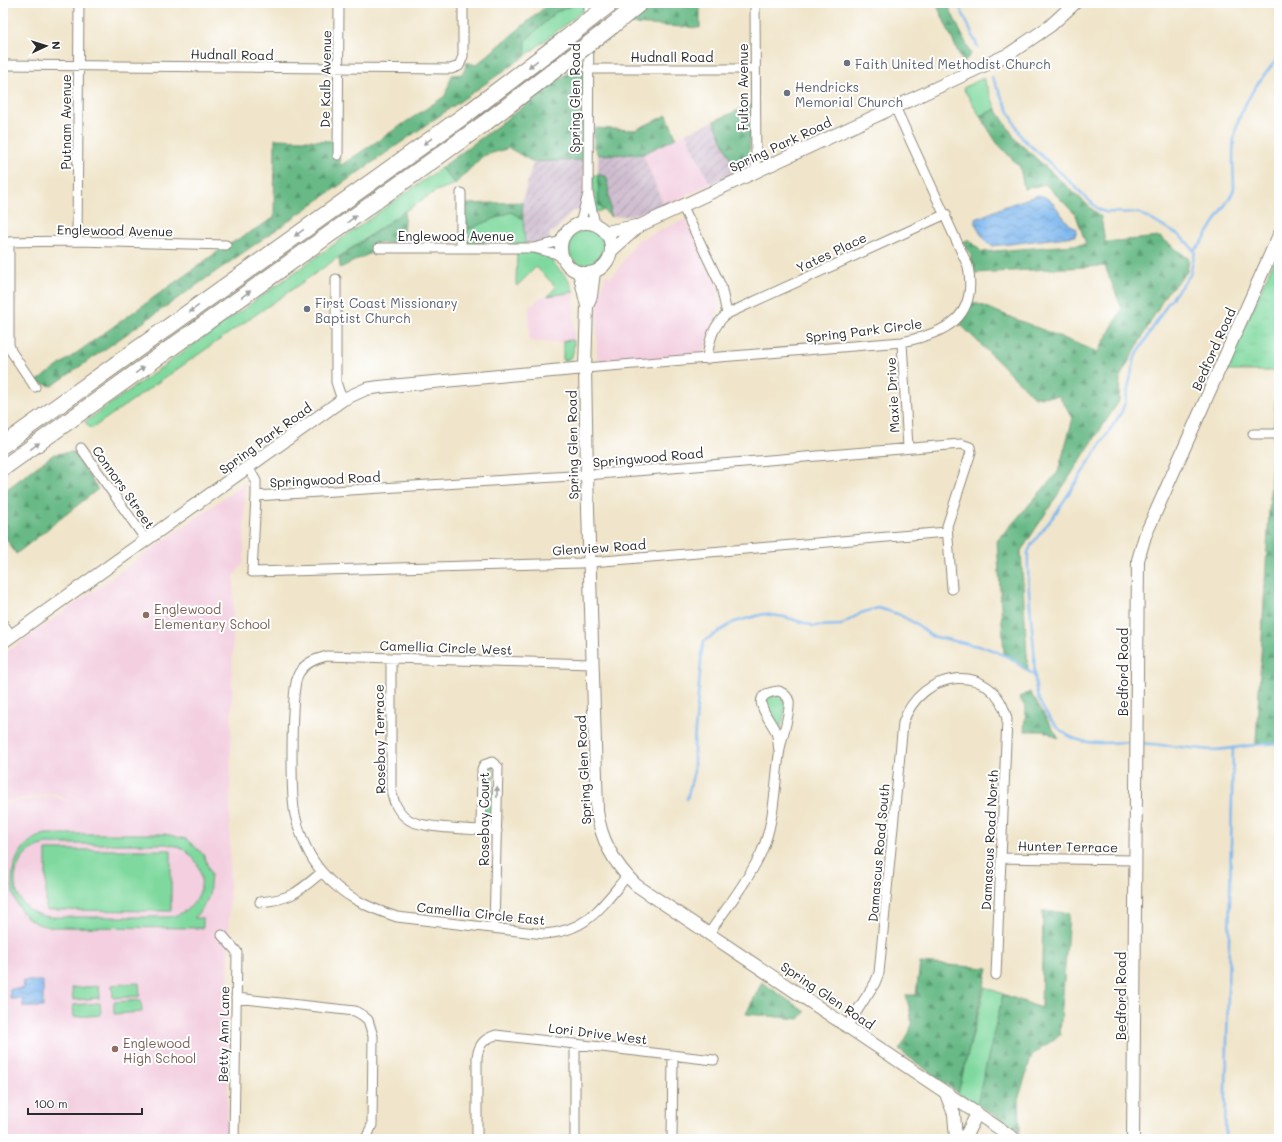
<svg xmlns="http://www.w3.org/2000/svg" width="1282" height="1142" font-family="Mali,sans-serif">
<defs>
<pattern id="industrial-furrows" width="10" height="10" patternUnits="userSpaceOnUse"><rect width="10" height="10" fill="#cfbdcf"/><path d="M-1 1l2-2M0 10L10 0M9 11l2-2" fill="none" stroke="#a89aa8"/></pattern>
<pattern id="forest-firs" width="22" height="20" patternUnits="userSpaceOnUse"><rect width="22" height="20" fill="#67b986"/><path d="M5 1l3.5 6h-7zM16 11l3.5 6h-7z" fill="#55976e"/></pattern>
<pattern id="park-tufts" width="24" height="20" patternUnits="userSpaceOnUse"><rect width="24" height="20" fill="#7fd99f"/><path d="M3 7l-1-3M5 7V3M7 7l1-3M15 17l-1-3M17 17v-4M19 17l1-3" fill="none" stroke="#6eba89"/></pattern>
<pattern id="water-waves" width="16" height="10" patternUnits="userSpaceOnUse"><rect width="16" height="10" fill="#7fb8ef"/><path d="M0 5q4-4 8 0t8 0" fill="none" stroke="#6896c2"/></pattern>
</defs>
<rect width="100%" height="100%" fill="#fff"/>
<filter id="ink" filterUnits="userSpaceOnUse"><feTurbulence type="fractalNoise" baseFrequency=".025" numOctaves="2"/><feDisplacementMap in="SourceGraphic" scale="8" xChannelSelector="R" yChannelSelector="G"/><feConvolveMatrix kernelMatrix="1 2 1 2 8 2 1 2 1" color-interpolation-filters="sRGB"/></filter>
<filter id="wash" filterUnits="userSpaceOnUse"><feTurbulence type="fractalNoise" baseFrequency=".012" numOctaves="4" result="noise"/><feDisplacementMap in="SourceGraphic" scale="16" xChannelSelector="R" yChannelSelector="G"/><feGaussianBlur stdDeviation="0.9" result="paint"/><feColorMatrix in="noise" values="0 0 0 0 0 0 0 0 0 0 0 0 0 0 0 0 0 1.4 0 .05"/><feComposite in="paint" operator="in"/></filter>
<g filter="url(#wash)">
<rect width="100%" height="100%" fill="#f0e5ca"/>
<path fill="#f3cfe0" d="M686,133L710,184L664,206L643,154Z
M686,219L719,290V309L703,352L693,357L605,361L597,358V304L606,274L608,277L614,275L637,241Z
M574,292V341H563V343L529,341V305H534L536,300L542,297Z
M245,483L244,562L234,576L230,810L227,1139H3V804L52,796L69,802L55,793L3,802V655Z"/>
<path fill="url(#industrial-furrows)" d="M714,121L737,172L710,184L686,133Z
M643,154L664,206L629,216L611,217L607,177L598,174V155Z
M584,160L583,200L580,211H572L555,231L550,233V241L525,244L522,202L533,162Z"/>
<path fill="#7fd99f" stroke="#558265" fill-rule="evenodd" d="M578,3H584V10L525,56L526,40L556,12Z
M983,78L996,109L980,116L963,88Z
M441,168L455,184L436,191L405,211L91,429L85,422Z
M598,174L599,206L603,210L596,212L592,176Z
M511,212L523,219L525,244L468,243L465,239L464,231Z
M569 248a18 18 0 1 1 36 0a18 18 0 1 1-36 0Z
M517,251L533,252L555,257L552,262L568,279L574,292L548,296L556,287L536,267L517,286L516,285Z
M571,340L574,341C573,352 575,358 563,361V341Z
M779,695C790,705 783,719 779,733L765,705L768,697Z
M490,766L494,769L493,820L488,823L485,819L486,769Z
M45,834H165L186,839L203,854L211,874L209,896L202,909L194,918H203V928L51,927C0,922 0,847 45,834ZM46,844H165C210,848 215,907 170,917H51C6,914 2,854 46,844Z
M46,850H171V911L46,910Z
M139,983L140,996L113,998L112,985Z
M99,986L100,998L73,1000L72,988Z
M985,987L1003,994L977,1104L958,1093Z
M141,1000L142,1012L114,1014V1002Z
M100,1003L101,1015L74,1017L73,1005Z"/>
<path fill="url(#forest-firs)" stroke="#497258" d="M550,3H578L556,12L526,40L525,56L52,386L36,382L220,250L274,218L275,139L333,141V158H340V166L445,96L452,75L462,74L465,69L466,62L476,65Z
M656,3H700V28L631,24Z
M936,3H947L971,54L963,63Z
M585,59L584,160L533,162L509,148L483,156L455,184L441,168L559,80Z
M752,104L749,159L735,169L714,121Z
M996,109L1016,140L1101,217L1105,242L1160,237L1189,259L1187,272L1166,294L1120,377L1119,401L1021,551L1028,672L1004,654L997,541L1058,472L1073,418L1059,396L1034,397L958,322L973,302L1098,352L1122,309L1105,266L975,273L970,253L962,243L969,239L982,252L1086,244L1076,215L1045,184L1024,189L1020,167L997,143L980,116Z
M667,115L676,138L643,154L598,155L594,147V128L635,130Z
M598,174L607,177L611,217L599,206Z
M522,202L523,219L511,212L464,231V204Z
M405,211L402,243H375V251L340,268L339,258Z
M1277,371H1279V745L1256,743Z
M73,452L98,489L16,554L3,534V492L54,454Z
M1030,692L1059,739L1045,731H1024L1026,708L1019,697Z
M1043,911L1069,913L1060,1035L1032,1055L1019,1097L1020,1131L977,1104L1003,994L1041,1008Z
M920,963L988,968L958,1093L899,1050C915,1027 913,1022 906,995H916Z
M762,982L805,1012L799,1019L746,1014Z"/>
<path fill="url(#park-tufts)" stroke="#558265" d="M1279,249V371H1225Z"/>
<path fill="url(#water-waves)" stroke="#55728d" d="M1038,195C1058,198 1060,222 1077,229L1075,236L992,246L985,241L975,223L976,219L1006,206Z
M23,981H43V1007H23V999H10V989H23Z"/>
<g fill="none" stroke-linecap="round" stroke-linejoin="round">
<path stroke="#7fb8ef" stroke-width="2.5" d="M958,3L978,47
M992,77L1022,138L1064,176L1098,209L1105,212L1139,213L1177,234L1186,241L1195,252L1190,275L1168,303L1135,357L1125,403L1121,413L1056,513L1032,544L1028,552C1027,584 1031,617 1034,649C1035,665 1033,684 1039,700C1045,714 1058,732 1073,738C1092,746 1113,742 1133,742
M1194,250L1201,244L1232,194L1234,189C1234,171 1231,151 1235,133C1241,104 1260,79 1279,57
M1140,743L1212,750C1235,750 1255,742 1279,744
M687,799L694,771V743L702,650L704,641L734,622L764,614L785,617L814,626L841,625L861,613L878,608L898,614L918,625L931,636L987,648L1011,658L1035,676
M1225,1139L1233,748"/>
</g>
</g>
<g filter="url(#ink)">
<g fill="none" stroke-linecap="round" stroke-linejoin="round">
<g stroke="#8e887a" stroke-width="11">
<path id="street" d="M589,3L588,193L595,224
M755,3L756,170
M3,65L451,69L459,66L463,56V3
M588,69H755
M338,155L339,3
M682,205L721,286L727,314
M580,224L588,194
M77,241L79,3
M3,242L77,241L226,245
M9,242V344L11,351L35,387
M461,247V193
M379,248H533L562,241
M534,248L557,254L563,259
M336,279V382L342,400
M902,342L908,448
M707,359C709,341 713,325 727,314L946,214
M585,368L902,342C946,333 978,318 968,266L895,107
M1253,434H1279
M81,448L146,540
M248,467L256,481V496L252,572L580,563L947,532
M256,496L587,475L961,444L970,447L971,452L947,526L952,589
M3,624L12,636
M391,658V787C392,800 398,814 411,821C426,829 477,829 497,831
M592,664L327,656C315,659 305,663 299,673C290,687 291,796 295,815C300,835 309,857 322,872C342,896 369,908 397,917L544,934C588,931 601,907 627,876
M481,829L482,769L484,765L492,762L498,767L494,927
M1001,858L1135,860
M260,902C292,899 298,892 322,872
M710,932C727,907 748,881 761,853C776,819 774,784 780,749C782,736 791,712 789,701C788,696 783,693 779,691C745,694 769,717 776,732C778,738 778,745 779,751
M222,935L237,952L234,1139
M236,998L355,1011L362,1015L368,1020L373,1036L372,1125L366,1139
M848,1025L875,983L879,973L903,723C920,670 993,659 1007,719L996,975
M477,1139V1057C479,1044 484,1039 496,1035L714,1060
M575,1139V1044
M672,1139L673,1055"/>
</g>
<g stroke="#8e887a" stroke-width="14">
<path id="secondary" d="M561 248a25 25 0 1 1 50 0a25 25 0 1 1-50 0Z
M606,232L636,226
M612,250L639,226L1009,54L1050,26L1075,3
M579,272L587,306L585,368L587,475L597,811C601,841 614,864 636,885L1015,1139
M588,304L591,296L594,272
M3,642L342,400L366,389L379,387L585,368
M946,1094L954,1114L956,1139
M964,1139L977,1114
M1133,1139L1138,560L1145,536L1279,235"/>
</g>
<g stroke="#8e887a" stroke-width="18">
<path id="highway" d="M612,26L640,3
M3,445L472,110L564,40
M3,468L485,123L564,63"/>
</g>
<use href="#street" stroke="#fff" stroke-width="9"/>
<use href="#secondary" stroke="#fff" stroke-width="12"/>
<use href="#highway" stroke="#fff" stroke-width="16"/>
<g stroke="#8e887a" stroke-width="18" stroke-linecap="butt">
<path id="highway-bridge" d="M564,40L611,3
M564,63L612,26"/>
</g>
<use href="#highway-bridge" stroke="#fff" stroke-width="16"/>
</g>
<defs><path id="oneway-solid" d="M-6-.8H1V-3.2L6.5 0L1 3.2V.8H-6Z"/></defs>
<g fill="#a0a0a0">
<use href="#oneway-solid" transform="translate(533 64) rotate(143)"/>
<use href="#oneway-solid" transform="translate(428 141) rotate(145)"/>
<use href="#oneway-solid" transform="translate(352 219) rotate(-36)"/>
<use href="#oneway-solid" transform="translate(299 233) rotate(144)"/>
<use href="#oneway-solid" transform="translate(246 294) rotate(-36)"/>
<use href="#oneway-solid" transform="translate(194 309) rotate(144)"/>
<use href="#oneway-solid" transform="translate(140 370) rotate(-36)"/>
<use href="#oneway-solid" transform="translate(35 446) rotate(-36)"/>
<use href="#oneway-solid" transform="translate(497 792) rotate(-89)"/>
</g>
</g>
<g fill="#6b7280" stroke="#fff" stroke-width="1.5">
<circle cx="847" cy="63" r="4"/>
<circle cx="787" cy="93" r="4"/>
<circle cx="307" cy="309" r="4"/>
</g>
<g fill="#8d6e63" stroke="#fff" stroke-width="1.5">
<circle cx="146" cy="615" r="4"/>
<circle cx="115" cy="1049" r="4"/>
</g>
<g text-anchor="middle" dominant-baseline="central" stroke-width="4" stroke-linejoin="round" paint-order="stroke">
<g font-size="13" fill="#2b2b2b" stroke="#fff">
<text transform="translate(232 54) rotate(1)">Hudnall Road</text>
<text x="672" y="56">Hudnall Road</text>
<text transform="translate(325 79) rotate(-89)">De Kalb Avenue</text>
<text transform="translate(742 87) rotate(-90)">Fulton Avenue</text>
<text transform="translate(574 98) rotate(-90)">Spring Glen Road</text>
<text transform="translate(65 122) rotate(-90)">Putnam Avenue</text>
<text transform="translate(780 144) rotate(-25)">Spring Park Road</text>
<text transform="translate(115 230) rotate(1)">Englewood Avenue</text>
<text x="456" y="235">Englewood Avenue</text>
<text transform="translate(831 252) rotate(-25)">Yates Place</text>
<text transform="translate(864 330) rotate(-7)">Spring Park Circle</text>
<text transform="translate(1213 349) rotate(-66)">Bedford Road</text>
<text transform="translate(892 395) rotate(-93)">Maxie Drive</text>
<text transform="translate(265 438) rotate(-36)">Spring Park Road</text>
<text transform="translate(572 445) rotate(-91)">Spring Glen Road</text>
<text transform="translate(648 457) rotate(-5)">Springwood Road</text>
<text transform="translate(325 479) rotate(-3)">Springwood Road</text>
<text transform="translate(124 487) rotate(55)">Connors Street</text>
<text transform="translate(599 547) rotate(-4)">Glenview Road</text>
<text transform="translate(446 647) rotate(2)">Camellia Circle West</text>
<text transform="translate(1122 672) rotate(-90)">Bedford Road</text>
<text transform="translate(379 739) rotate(-91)">Rosebay Terrace</text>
<text transform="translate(583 770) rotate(-93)">Spring Glen Road</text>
<text transform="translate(483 819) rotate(-90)">Rosebay Court</text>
<text transform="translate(989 840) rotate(-87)">Damascus Road North</text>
<text transform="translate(1068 846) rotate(1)">Hunter Terrace</text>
<text transform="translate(878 853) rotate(-85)">Damascus Road South</text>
<text transform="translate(481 913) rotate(6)">Camellia Circle East</text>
<text transform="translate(828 995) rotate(34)">Spring Glen Road</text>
<text transform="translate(1120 996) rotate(-90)">Bedford Road</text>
<text transform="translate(598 1033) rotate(7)">Lori Drive West</text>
<text transform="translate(223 1034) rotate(-89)">Betty Ann Lane</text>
</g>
<g font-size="13" fill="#5b616d" stroke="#fff" text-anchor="start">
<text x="855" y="63">Faith United Methodist Church</text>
<text x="795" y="86">Hendricks<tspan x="795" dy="15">Memorial Church</tspan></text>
<text x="315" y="302">First Coast Missionary<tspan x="315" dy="15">Baptist Church</tspan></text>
</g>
<g font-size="13" fill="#785e54" stroke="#fff" text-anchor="start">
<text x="154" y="608">Englewood<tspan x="154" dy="15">Elementary School</tspan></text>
<text x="123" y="1042">Englewood<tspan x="123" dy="15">High School</tspan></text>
</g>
</g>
<rect width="1282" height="1142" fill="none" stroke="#fff" stroke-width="16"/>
<g transform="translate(46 46) rotate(86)" stroke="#ffffff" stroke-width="3" paint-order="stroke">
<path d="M0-3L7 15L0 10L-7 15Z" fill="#2b2b2b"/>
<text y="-6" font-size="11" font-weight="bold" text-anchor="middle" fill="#2b2b2b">N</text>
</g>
<path d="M28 1108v6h114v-6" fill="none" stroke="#2b2b2b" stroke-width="2"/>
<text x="34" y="1108" font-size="12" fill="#2b2b2b" stroke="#ffffff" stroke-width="3" paint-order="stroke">100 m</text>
</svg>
